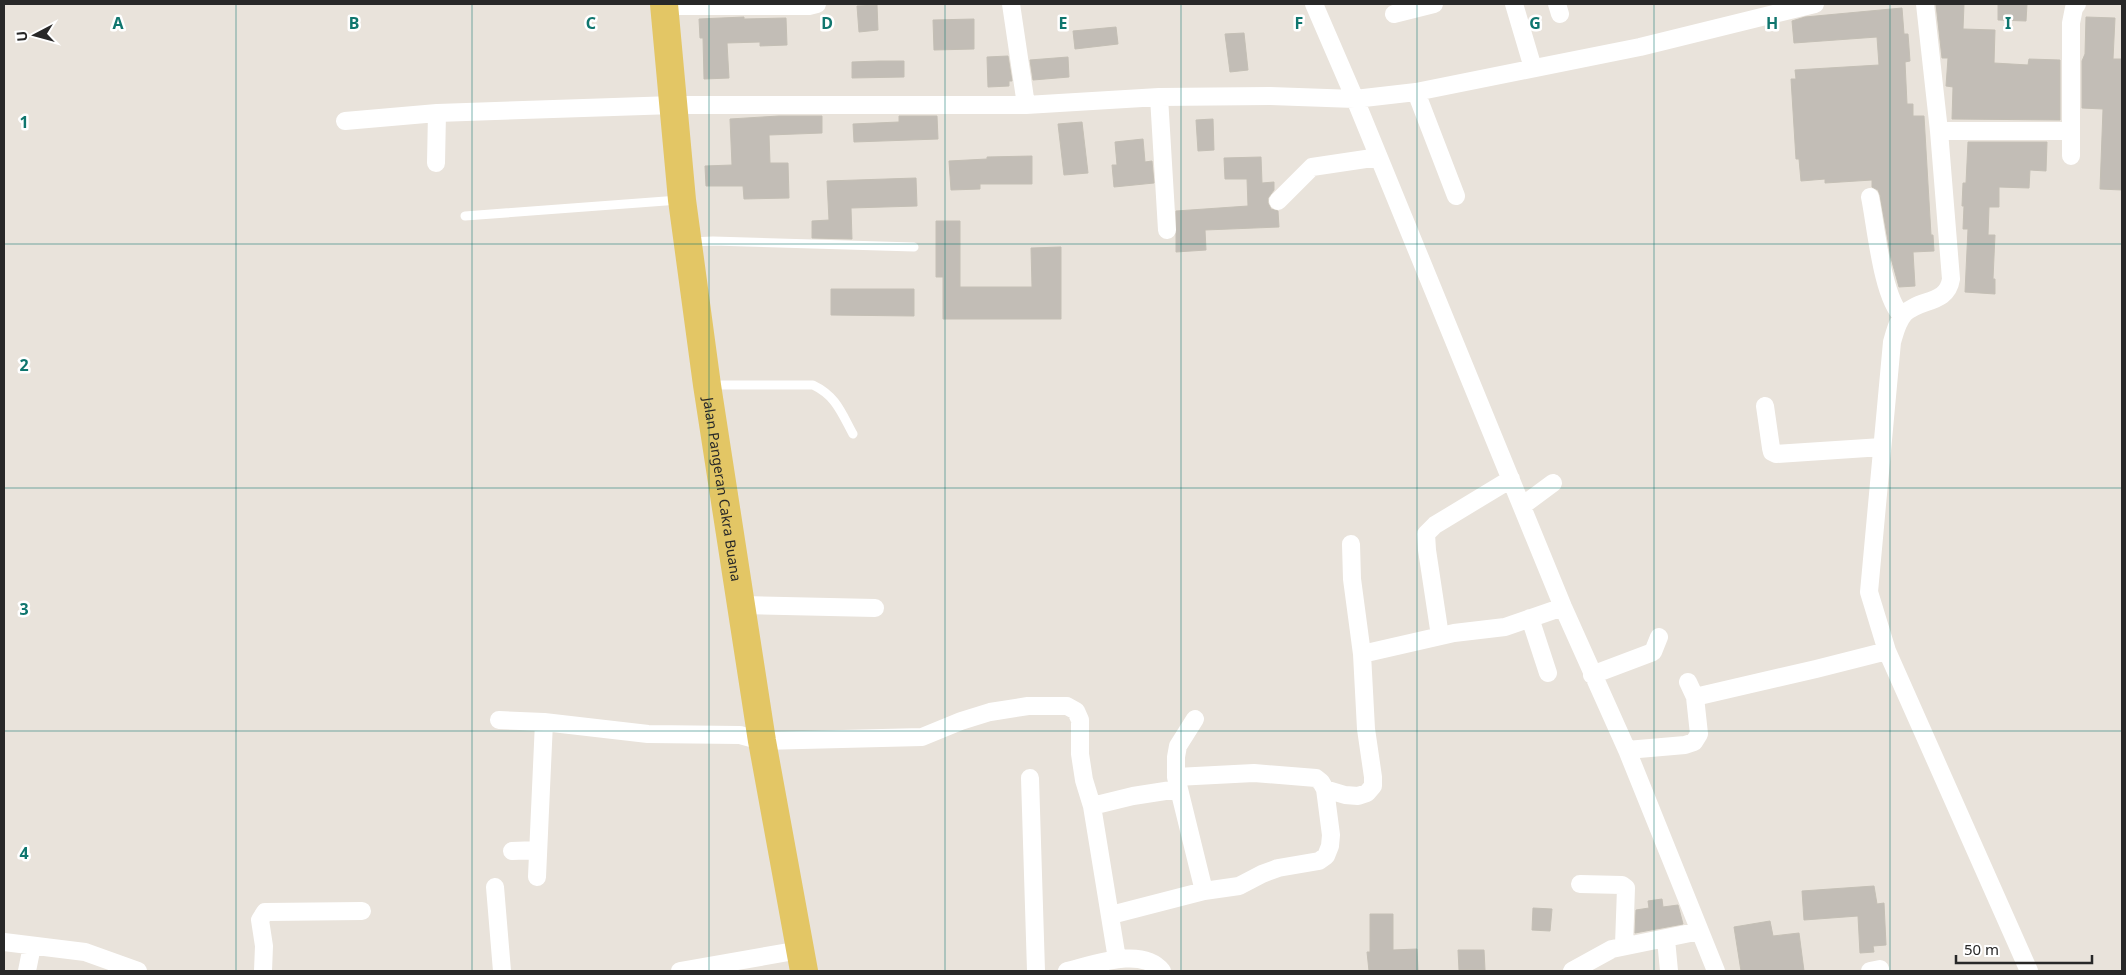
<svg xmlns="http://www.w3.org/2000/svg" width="2126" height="975" font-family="'Noto Sans',sans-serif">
<rect width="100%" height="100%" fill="#e9e3db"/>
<path fill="#c2bdb6" stroke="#c4bfb5" d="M1936,4H1964L1963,29L1995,30L1994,63L2028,65L2029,59L2060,60V120L1952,119L1953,87L1946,86L1948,58H1942Z
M1998,4H2027L2026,21L1998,20Z
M877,5L878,30L859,32L857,6Z
M1902,8L1904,34H1908L1910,61L1905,62L1907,104H1913V116H1924L1931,235H1933L1934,251L1913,252L1915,286L1899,287L1891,258L1880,195L1878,190L1872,187V180L1825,183V179L1801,181L1799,159H1796L1791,79H1796L1795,70L1879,65L1877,37L1794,43L1792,21L1805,17Z
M744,17V19L786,18L787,45L760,46V42L727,43L729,78L704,79L703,38H700L699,19Z
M2086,17L2115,18L2113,59H2122V190L2100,189L2103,109L2082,108V61L2085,54Z
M974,19V49L934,50L933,20Z
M1116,27L1118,44L1075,49L1073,31Z
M1244,33L1248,70L1230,72L1225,34Z
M1008,56L1012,81H1009V86L988,87L987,57Z
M1068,57L1069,77L1033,80L1030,60Z
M879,61H904V77L852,78V62Z
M779,116H822V133L769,135L770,163H788L789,198L744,199L743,186H706L705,166L732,165L730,119Z
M899,116H937L938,139L854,142L853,124L899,122Z
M1213,119L1214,150L1198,151L1196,120Z
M1082,122L1088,173L1064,175L1058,124Z
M1143,139L1145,162L1152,161L1154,183L1114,187L1112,165H1117L1115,142Z
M1968,142H2047L2046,171L2030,170L2029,188L1999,187V207H1989L1988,235H1995L1993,279H1995V294L1965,292L1968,229H1963L1964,206H1962L1963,183H1966Z
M1032,156V184H980V189L951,190L949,161L987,159V157Z
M1261,157L1262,183L1274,182V190L1268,198V203L1271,209L1278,211L1279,227L1205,230L1206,250L1176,252V211L1248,206L1247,179H1225L1224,158Z
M916,178L917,206L851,208L852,239L812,238V221L829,220L827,181Z
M936,221H960V287H1032L1031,248L1061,247V319H943V277H936Z
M831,289H914V316L831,315Z
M1874,886L1877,904L1884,903L1886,945L1873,946L1874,952L1860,953L1858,916L1804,920L1802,891Z
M1662,899L1663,907L1678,905L1683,924L1635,933L1636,910L1649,908L1648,901Z
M1533,908L1552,909L1550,931L1532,930Z
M1370,914H1393V950L1417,949L1418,971H1369L1367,952H1370Z
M1770,921L1773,936L1799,933L1804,971H1741L1734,927Z
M1458,950H1484L1485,970H1459Z"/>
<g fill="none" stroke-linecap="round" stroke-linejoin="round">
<path stroke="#fff" stroke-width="9" d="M465,216L679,200
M690,242L713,241L914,247
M710,385H813C836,396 841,412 853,434"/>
<path stroke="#fff" stroke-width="18" d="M1011,4L1026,105
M1314,4L1355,99L1563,607L1627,750L1716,971
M1514,4L1533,68
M1557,4L1560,14
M1925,4L1939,131L1951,279C1947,305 1920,298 1904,314C1897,322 1895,332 1892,342L1869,592L1887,651L2029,971
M664,6H809L817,4
M1394,14L1434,4
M1416,92L1456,196
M1159,97L1167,230
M345,121L437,113L674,105H1026L1159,97L1270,96L1355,99L1416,92L1640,47L1815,4
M1939,131H2071
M2071,156V23L2074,8L2077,4
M436,163L437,113
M1870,197C1876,226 1882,297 1902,316
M1278,201L1312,167L1379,157
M1765,406L1771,448L1772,452L1776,454L1882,447
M1522,506L1553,483
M1351,544L1352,579L1362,654L1454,633L1505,627L1563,607
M741,605L875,608
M1530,618L1548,673
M1440,636L1427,550L1426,534L1435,525L1511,479
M1592,675L1653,652L1659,637
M1695,697L1816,669L1887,651
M1195,719L1178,746L1176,757V777L1204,891
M499,720L544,722L648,734L740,735L762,741L922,737L961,721L990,712L1028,706H1067L1076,711L1080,720V754L1084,780L1092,806L1117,959
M1627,750L1685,745L1694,742L1699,734L1695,697L1688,682
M1030,778L1036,971
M1325,789L1345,795L1358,796L1367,793L1373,786V777L1366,729L1362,654
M1092,806L1133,796L1178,789
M512,851L538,850
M537,877L544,722
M1580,884L1622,885L1626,888L1624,945
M495,887L502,971
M1111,915L1204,891L1239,886L1262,874L1278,868L1319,861L1326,856L1330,846L1331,835L1325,789L1321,782L1316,778L1254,773L1176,777
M1666,939L1669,971
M4,942L85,952L138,971
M27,971L32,946
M263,971L264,946L260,920L265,912L362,911
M680,971L800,950
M1067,971C1093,965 1142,946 1162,971
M1572,971L1612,949L1700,931
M1870,971L1880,969"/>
<path stroke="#e3c665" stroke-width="28" id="s1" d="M664,4L682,200L707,385L762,741L804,971"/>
</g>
<path fill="none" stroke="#0f766e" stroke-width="1" stroke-opacity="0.55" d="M236,4V971M472,4V971M709,4V971M945,4V971M1181,4V971M1417,4V971M1654,4V971M1890,4V971M4,244H2122M4,488H2122M4,731H2122"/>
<g text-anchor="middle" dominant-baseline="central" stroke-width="5" stroke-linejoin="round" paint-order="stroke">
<g font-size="14" fill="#282828" stroke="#fff">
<text stroke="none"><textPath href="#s1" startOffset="489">Jalan Pangeran Cakra Buana</textPath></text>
</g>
</g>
<g font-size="16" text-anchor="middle" font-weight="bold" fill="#0f766e" stroke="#fff" stroke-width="5" stroke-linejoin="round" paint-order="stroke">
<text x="118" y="29">A</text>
<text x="354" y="29">B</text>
<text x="591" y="29">C</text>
<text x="827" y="29">D</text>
<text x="1063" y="29">E</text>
<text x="1299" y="29">F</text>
<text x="1535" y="29">G</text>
<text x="1772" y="29">H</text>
<text x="2008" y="29">I</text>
<text x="24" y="128">1</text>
<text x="24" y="371">2</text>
<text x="24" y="615">3</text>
<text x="24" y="859">4</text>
</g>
<rect width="2126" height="975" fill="none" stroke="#282828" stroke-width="10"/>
<g transform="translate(35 35) rotate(264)" stroke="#ffffff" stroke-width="4" paint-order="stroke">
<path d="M0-4L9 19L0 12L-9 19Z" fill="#282828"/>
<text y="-8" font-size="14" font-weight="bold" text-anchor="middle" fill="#282828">U</text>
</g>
<path d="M1956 955v8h136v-8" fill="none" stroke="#282828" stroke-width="2.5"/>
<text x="1964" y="955" font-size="15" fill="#282828" stroke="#ffffff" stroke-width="4" paint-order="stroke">50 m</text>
</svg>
